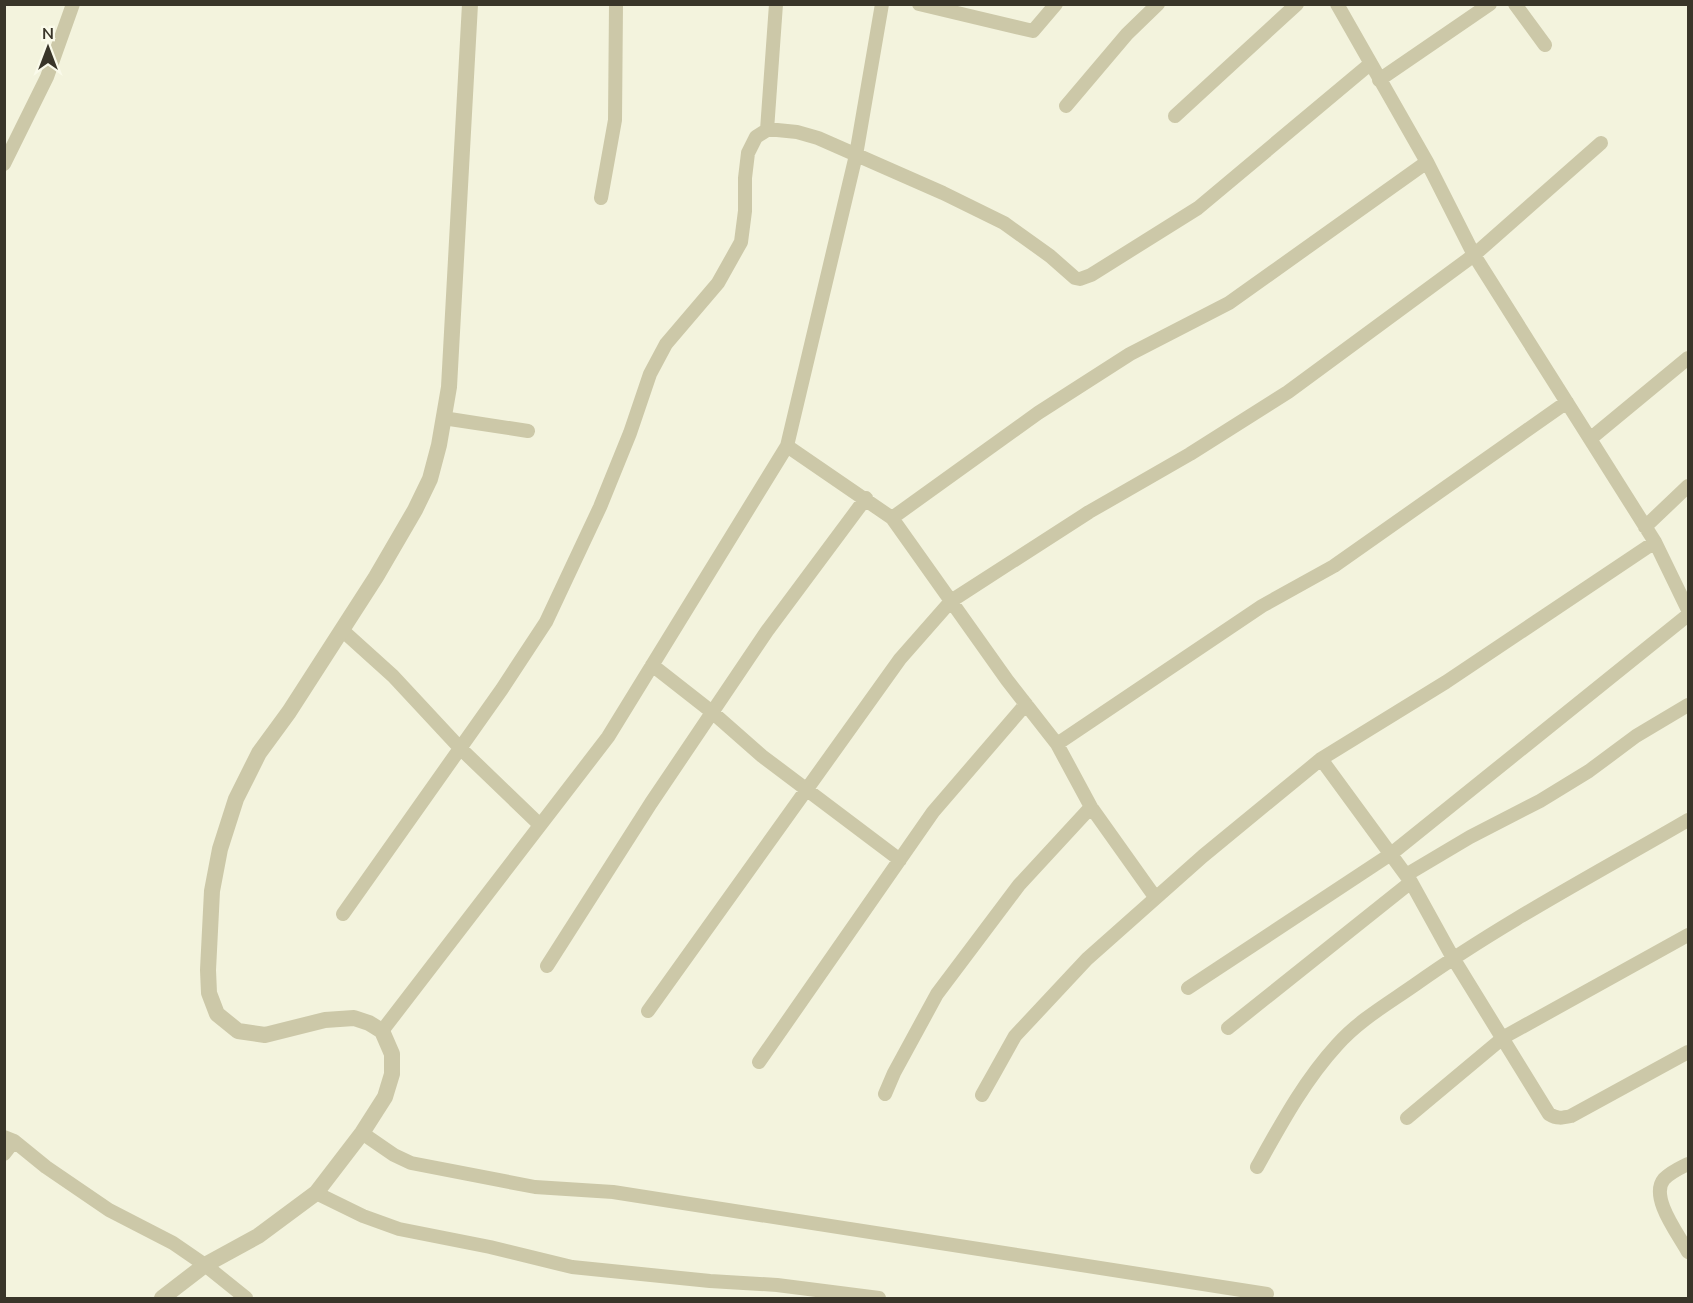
<svg xmlns="http://www.w3.org/2000/svg" width="1693" height="1303" font-family="'Nunito Sans',sans-serif">
<rect width="100%" height="100%" fill="#f3f3dd"/>
<g fill="none" stroke-linecap="round" stroke-linejoin="round">
<path stroke="#ccc8a8" stroke-width="14" d="M919,4L1033,31L1056,4
M1337,4L1427,162L1474,255L1655,542L1688,610
M1515,4L1545,45
M1379,80L1490,4
M1066,106L1127,34L1158,4
M1175,116L1297,4
M767,130L776,4
M4,164L47,77L73,4
M601,198L615,120L616,4
M443,418L528,431
M1590,439L1688,358
M787,446L892,518L1038,413L1130,354L1229,303L1427,162
M892,518L1007,680L1057,744
M1645,527L1688,486
M342,630L393,676L460,748L540,825
M652,665L712,712L762,756L900,860
M1321,759L1411,882L1453,958L1549,1114C1557,1119 1562,1118 1571,1116L1688,1052
M1406,875L1470,837L1540,801L1589,771L1636,736L1688,705
M1155,897L1091,807L1057,744L1262,606L1334,566L1567,402
M343,914L502,689L546,622L600,507L630,433L650,374L666,344L718,283L741,242L745,211V178L748,153L756,137L767,130H777L797,132L818,138L943,193L1004,223L1050,256L1075,278L1080,279L1091,275L1198,208L1370,64
M547,966L651,803L767,631L866,498
M1188,988L1391,854L1688,615
M648,1011L900,659L951,601L1089,512L1190,454L1288,392L1474,255L1601,143
M1228,1028L1411,882
M382,1031L608,737L787,446L856,155L882,4
M759,1062L933,812L1026,704
M885,1094L894,1073L937,994L1019,885L1091,807
M982,1095L1015,1036L1087,959L1203,856L1321,759L1446,682L1655,542
M1407,1118L1504,1037L1688,935
M362,1133L394,1155L411,1163L535,1187L613,1192L1267,1294
M4,1137L14,1141L46,1167L109,1210L173,1243L205,1265L246,1298
M4,1154L14,1141
M1688,1164C1680,1168 1671,1172 1664,1179C1649,1197 1679,1235 1688,1252
M1257,1167C1281,1124 1304,1081 1337,1045C1359,1020 1389,1003 1416,984C1502,923 1597,873 1688,820
M316,1193L363,1216L399,1229L490,1247L572,1267L710,1281L777,1285L879,1298"/>
<path stroke="#ccc8a8" stroke-width="16" d="M162,1298L205,1265L258,1236L316,1193L362,1133L385,1097L392,1074V1054L382,1031L369,1023L354,1018L325,1020L265,1035L238,1031L217,1014L209,993L208,970L212,891L220,849L236,799L259,753L289,712L376,577L415,510L430,479L439,445L449,387L470,4"/>
</g>
<rect width="1693" height="1303" fill="none" stroke="#393529" stroke-width="12"/>
<g transform="translate(48 48)" stroke="#fafaea" stroke-width="4.5" paint-order="stroke">
<path d="M0-4.5L10 22L0 15L-10 22Z" fill="#393529"/>
<text y="-9" font-size="16" font-weight="bold" text-anchor="middle" fill="#393529">N</text>
</g>
</svg>
